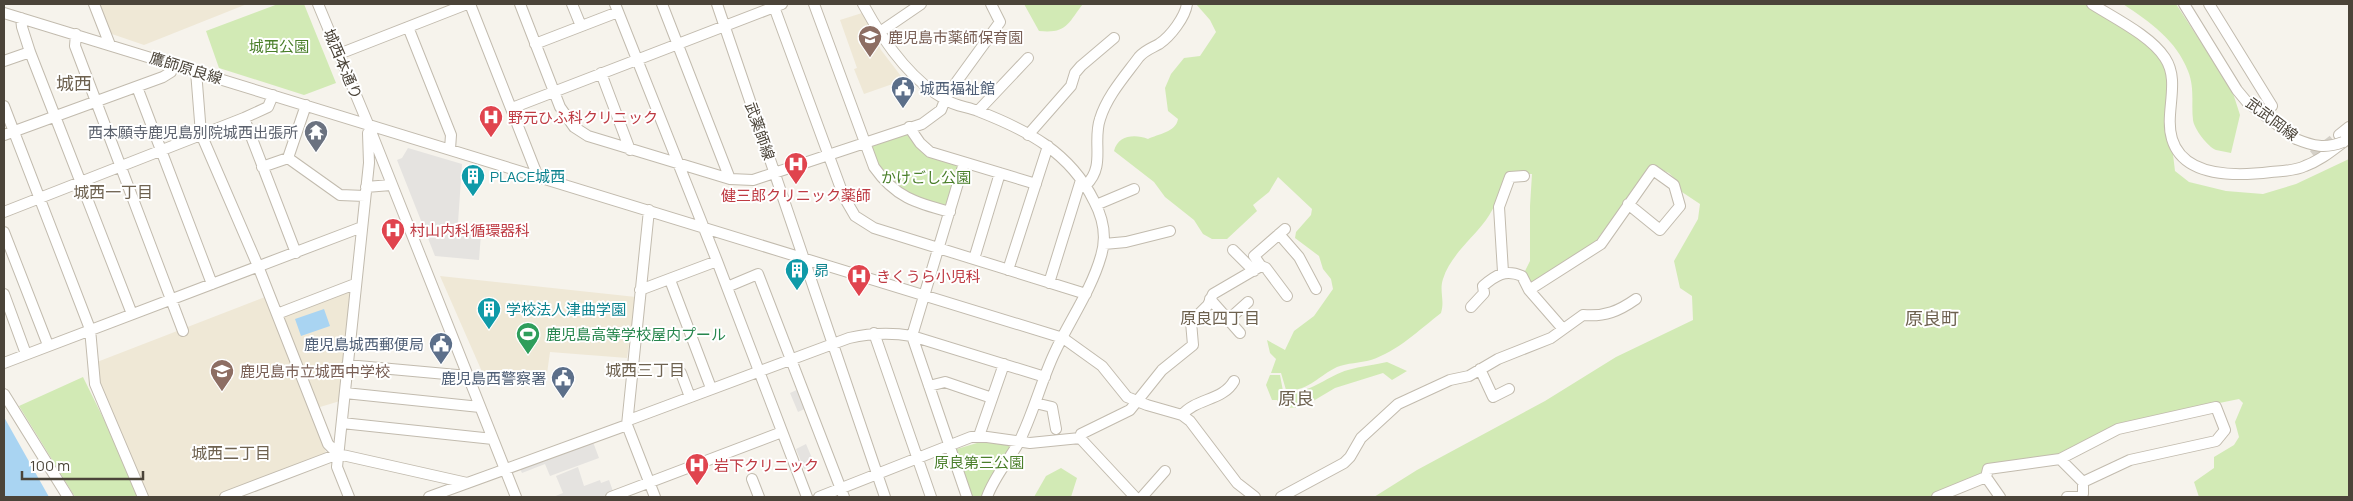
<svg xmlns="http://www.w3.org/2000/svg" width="2353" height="501" font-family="Manrope,'Noto Sans JP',sans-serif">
<rect width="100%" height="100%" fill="#f6f3ec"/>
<path fill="#efe8d6" d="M99,4H247L144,45L109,33Z
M862,13L879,39L878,44L881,50L904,80L864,94L854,69L857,68L840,20Z
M440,276L636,297L627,358L550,352L546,381L483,374Z
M348,289L350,291L340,401L310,410L327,455L215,497H148L99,382L97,362L265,297L274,318Z"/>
<path fill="#d2eab5" d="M278,4H304L336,83L304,95L219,68L206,31Z
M1024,4H1083C1068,23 1067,34 1039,31Z
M1196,4H2086L2141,34L2170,66L2172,146L2175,171L2189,182L2226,191L2263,194L2296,184L2349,159V497H2199L2194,482L2214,468V457L2234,445L2239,437L2235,422L2243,403L2239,399L2175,412L2059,456L1984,466L1981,475L1935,493L1931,497H1374L1417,470L1545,401L1616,357L1693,320L1692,296L1680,288L1674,261L1698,219L1700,204L1679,190L1675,179L1669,173L1652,166L1595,242L1531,285L1525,271L1530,261V206L1532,174H1507C1501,190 1496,206 1486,220C1472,239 1450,256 1443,279C1439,291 1445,300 1441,313C1419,330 1398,351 1371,360C1360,363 1347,363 1337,367C1318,376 1308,392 1286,390L1281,373H1271L1276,359L1270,353L1267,340L1285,350L1294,331L1314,316L1333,289L1331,279L1323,269L1319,256L1295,238L1296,232L1311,215L1312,209L1278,177L1269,192L1253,205L1257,211L1227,239H1212L1203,234L1194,220L1165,197L1154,182L1114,151C1118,135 1135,134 1148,139C1158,134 1176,132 1178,119L1168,111L1165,88L1171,74L1184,58L1200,56L1216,32L1210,20Z
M2123,4H2176L2232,90L2240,115L2231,153C2226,152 2221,151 2216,150C2208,147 2194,129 2193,120C2191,104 2195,88 2188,71C2176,40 2150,22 2123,4Z
M908,133L959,165L949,206L945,208C919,199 896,190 880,167C876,161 871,152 872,145Z
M1387,362L1407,371L1392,380L1383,373L1335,388L1303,407L1286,408L1277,400H1272L1266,385L1270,375H1280L1283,391C1307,397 1326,376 1348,370C1361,366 1374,365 1387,362Z
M83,377L142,497H75L19,406Z
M988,442L1007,444L1011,448L982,497H972L955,453L957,449L977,443Z
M1061,468L1077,478L1071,497H1034L1046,476Z"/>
<path fill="#e5e3e0" d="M408,148L462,164L458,223L472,225V233L481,234L479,260L435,256L397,160L402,158Z
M801,388L809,407L798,412L790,393Z
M593,442L599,458L550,476L545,464L522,473L520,469Z
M806,444L815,465L804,469L796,449Z
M578,467L584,486L600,480L601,483L609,480L614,494L605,497H553L563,493L556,476Z"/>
<path fill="#a9d4f2" d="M324,309L330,326L301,336L295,319Z
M4,417L49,497H4Z"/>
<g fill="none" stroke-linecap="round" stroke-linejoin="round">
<path stroke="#d4d0c8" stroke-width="10" stroke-dasharray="10 5" stroke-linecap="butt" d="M2313,155L2339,135"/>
<g stroke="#c2bbae" stroke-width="12">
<path id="minor" d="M94,4L110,45
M318,4L368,124L516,497
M470,4L538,177
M520,4L560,107L574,127L588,136L730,179L753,180L762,177L922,124L941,110L947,95L1000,22L991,4
M572,4L581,26
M615,4L717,261L807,497
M662,4L730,179
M717,4L885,497
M773,4L844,197L855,216L874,228L1086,294
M814,4L874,167C895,197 916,203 950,212
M863,4C882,39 910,80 946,100C955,106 968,107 978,111C1027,130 1070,152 1094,201C1103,218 1107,237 1101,256C1091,291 1069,321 1054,354C1041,382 1033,414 1019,442C1009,460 994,477 987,497
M2092,4C2114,18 2151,36 2165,58C2181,82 2164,113 2172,139C2184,179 2239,176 2271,172C2282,171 2295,171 2305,166C2322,160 2335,148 2349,138
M2184,4L2237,90L2247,102L2296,139
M2209,4L2272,106
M4,13L1063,338L1102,366L1127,397L1147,405L1182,415L1190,421L1237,483L1255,497
M21,18L22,27L30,52L132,314
M408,27L451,135L450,149
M880,32L921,4
M76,34L75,46L183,331
M535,44L618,12
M339,54L467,4
M4,61L30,52
M196,71L201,134L258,266L328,444L338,454
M601,73L630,150
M137,87L212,284
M4,106L90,329L95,384L143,497
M512,108L782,4
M978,111L1028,58
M244,118L296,253
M909,127L920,143L930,152L1036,184
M4,135L163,77L171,72L173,64
M1028,135L1071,86L1075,73L1081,66L1114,38
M2339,135L2349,127
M288,158L340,195L365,196
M964,163L912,336L967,497
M262,167L288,158L306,105
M1086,185C1106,166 1092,142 1100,119C1107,96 1125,76 1139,57C1145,50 1152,48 1159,44C1171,36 1185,17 1187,4
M366,187L391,185
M1096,205L1134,189
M649,210L627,425L655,497
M4,212L244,118L268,107L273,95
M4,232L48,345
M1279,234L1299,257L1316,289
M1104,244L1126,242L1170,231
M1233,250L1254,271
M974,259L1000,173
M1261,266L1266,268L1287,296
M1008,270L1048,146
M1503,272L1499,207L1510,177L1524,176
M670,280L711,388
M1049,283L1081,180
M727,287L758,274L844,497
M640,290L717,261
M1529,290L1601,244L1653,170L1674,185L1680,206L1660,230L1628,204
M4,294L26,354
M1210,299L1240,333
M1471,307L1484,293L1483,286C1496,275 1505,269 1522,276L1529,290L1563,329
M277,314L355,284
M1228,320L1248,302
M874,333L931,497
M4,363L362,227
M347,365L468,376
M1480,369L1493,397L1509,389
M681,373L690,397
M929,386L945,382L992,398
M345,393L480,407
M4,394L68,497
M1035,403L1052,407L1056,429
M1182,415C1196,398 1223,401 1234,381
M629,420L849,338C871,333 889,332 912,336L1045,377
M342,423L493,439
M979,436L1004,364
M1080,438L1081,434L1130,410L1162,370L1193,345L1191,322L1208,305L1213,294L1261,266L1254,256L1285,229
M2060,459L2083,482
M752,479L759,497
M225,497L338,454L467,483
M349,497L337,467L369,163L368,133
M429,497L627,425
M611,497L782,432
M819,497L971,437H987L1030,443L1080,438L1135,497
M1142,497L1165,471
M1281,497L1344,463L1350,457L1361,438L1398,404L1450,380L1469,376L1498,359L1551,338L1583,315C1605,317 1619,311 1636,299
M1937,497L1986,477
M2000,497L1986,477L1988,469L2060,459L2118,429L2216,407L2225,430L2216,441L2130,460L2083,482V494L2078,497H2067"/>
</g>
<use href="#minor" stroke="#fff" stroke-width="10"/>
<g stroke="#c2bbae" stroke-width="12" stroke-linecap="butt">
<path id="minor-bridge" d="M2296,139C2313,146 2325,149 2343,142"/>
</g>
<use href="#minor-bridge" stroke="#fff" stroke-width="10"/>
</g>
<defs>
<g id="school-pin" transform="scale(1.25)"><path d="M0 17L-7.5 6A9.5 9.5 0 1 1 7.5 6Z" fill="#8d6e63" stroke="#fff"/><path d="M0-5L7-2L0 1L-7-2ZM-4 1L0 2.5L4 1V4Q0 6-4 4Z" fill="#fff"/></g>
<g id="civic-pin" transform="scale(1.25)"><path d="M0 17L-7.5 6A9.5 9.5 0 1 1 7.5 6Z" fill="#5c6f8a" stroke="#fff"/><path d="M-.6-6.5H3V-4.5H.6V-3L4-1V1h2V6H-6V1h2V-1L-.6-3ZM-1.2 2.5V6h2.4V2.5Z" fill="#fff"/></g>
<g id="hospital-pin" transform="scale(1.25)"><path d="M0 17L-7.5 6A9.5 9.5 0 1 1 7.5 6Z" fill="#e0444e" stroke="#fff"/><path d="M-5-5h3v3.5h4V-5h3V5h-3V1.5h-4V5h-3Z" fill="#fff"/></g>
<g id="temple-pin" transform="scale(1.25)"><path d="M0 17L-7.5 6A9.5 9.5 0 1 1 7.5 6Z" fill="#6b7280" stroke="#fff"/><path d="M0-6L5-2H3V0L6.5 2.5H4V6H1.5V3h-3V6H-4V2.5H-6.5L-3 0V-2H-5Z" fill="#fff"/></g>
<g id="building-pin" transform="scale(1.25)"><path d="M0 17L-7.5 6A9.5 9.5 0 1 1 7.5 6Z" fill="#0f9aa8" stroke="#fff"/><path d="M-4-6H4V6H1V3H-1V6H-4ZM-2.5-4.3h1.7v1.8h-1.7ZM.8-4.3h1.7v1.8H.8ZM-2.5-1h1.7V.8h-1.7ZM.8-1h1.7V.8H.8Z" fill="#fff"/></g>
<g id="stadium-pin" transform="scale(1.25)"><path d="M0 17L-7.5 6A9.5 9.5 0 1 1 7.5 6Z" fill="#2e9e5b" stroke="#fff"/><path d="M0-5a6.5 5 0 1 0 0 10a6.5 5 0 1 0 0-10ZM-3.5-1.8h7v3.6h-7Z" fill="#fff"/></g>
</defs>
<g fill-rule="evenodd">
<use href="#school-pin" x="870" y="37"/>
<use href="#civic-pin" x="903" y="88"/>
<use href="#hospital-pin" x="491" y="117"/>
<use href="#temple-pin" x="316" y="132"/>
<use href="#hospital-pin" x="796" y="164"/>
<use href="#building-pin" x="473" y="176"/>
<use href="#hospital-pin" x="393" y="230"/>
<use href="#building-pin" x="797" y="270"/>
<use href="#hospital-pin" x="859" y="276"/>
<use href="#building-pin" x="489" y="309"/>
<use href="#stadium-pin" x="528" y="334"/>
<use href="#civic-pin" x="441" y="344"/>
<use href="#school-pin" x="222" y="371"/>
<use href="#civic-pin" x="563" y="378"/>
<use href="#hospital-pin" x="697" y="465"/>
</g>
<g text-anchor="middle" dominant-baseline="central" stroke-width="4" stroke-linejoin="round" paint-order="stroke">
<g font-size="15" fill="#785e54" stroke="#fff" text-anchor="start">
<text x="888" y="37">鹿児島市薬師保育園</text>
<text x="240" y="371">鹿児島市立城西中学校</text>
</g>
<g font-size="15" fill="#4a7f2a" stroke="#fff">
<text x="279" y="46">城西公園</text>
<text x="926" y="177">かけごし公園</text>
<text x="979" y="462">原良第三公園</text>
</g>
<g font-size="15" fill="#4b4439" stroke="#fff">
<text transform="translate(343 64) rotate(67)">城西本通り</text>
<text transform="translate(186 68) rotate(17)">鷹師原良線</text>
<text transform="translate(2272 119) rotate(37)">武武岡線</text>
<text transform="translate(760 131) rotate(71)">武薬師線</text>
</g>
<g font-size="15" fill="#4e5e75" stroke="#fff" text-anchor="end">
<text x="920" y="88" text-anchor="start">城西福祉館</text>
<text x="424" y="344">鹿児島城西郵便局</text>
<text x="546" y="378">鹿児島西警察署</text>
</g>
<g font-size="15" fill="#be3a42" stroke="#fff" text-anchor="start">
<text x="508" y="117">野元ひふ科クリニック</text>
<text x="796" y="195" text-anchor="middle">健三郎クリニック薬師</text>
<text x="410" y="230">村山内科循環器科</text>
<text x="876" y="276">きくうら小児科</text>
<text x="714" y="465">岩下クリニック</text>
</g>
<g font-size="15" fill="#5b616d" stroke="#fff" text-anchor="end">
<text x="298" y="132">西本願寺鹿児島別院城西出張所</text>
</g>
<g font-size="15" fill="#0d838f" stroke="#fff" text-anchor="start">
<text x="490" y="176">PLACE城西</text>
<text x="814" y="270">昴</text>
<text x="506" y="309">学校法人津曲学園</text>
</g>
<g font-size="15" fill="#27864d" stroke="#fff" text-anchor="start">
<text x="546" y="334">鹿児島高等学校屋内プール</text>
</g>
<g font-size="16" fill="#6e6250" stroke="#fff">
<text x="113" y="192">城西一丁目</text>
<text x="1220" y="318">原良四丁目</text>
<text x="645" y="370">城西三丁目</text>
<text x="231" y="453">城西二丁目</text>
</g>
<g font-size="18" fill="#6e6250" stroke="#fff">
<text x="74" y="83">城西</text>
<text x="1932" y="318">原良町</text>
<text x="1296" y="398">原良</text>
</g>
</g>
<rect width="2353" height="501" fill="none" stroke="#4b4439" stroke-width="10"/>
<path d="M22 471v8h121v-8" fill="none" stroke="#4b4439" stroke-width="2.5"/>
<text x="30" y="471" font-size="15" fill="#4b4439" stroke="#ffffff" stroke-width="4" paint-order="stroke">100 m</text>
</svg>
